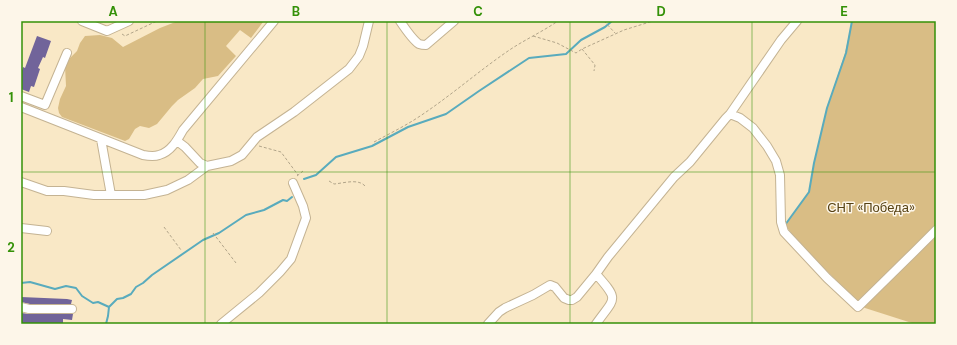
<svg xmlns="http://www.w3.org/2000/svg" width="957" height="345" font-family="'DM Sans',sans-serif">
<rect width="100%" height="100%" fill="#f9e8c6"/>
<path fill="#d9bd85" d="M178,21H263V22L251,38L240,30L226,46L236,56L218,76L203,79L195,88L178,100L172,106L157,124L149,128L140,126L135,129L129,139L125,141L62,117L59,113L58,108L60,99L66,86L65,66L70,58L77,51L80,43L85,36L100,35L112,38L123,47L160,28Z
M852,21H936V324H915L865,308L802,247L785,225L809,192L814,163L827,108L845,53Z"/>
<g fill="none" stroke-linecap="round" stroke-linejoin="round">
<path stroke="#59abbd" stroke-width="2" d="M304,179L316,175L336,157L372,146L408,127L446,114L479,91L529,58L566,54L581,40L605,27L612,21
M785,225L809,192L814,163L827,108L846,53L852,21
M21,283L30,282L55,289L66,286L76,288L82,296L93,303L98,302L109,307
M106,324L108,316L109,307L117,299L123,298L131,294L136,287L143,283L152,275L203,240L219,233L246,215L264,210L283,200L287,201L292,197"/>
</g>
<path fill="#71649a" d="M37,36L51,41L45,58L43,57L38,68L40,69L34,87L31,86L29,92L21,89V74L23,67L25,68Z
M21,297L67,299L72,300L71,304H30L21,302Z
M21,313L29,314H73L72,320L63,319V324H21Z"/>
<g fill="none" stroke-linecap="round" stroke-linejoin="round">
<g stroke="#c4b393" stroke-width="10">
<path id="minor" d="M82,21L107,31L129,21
M400,21C404,27 413,40 419,44C422,45 423,45 426,45L454,21
M21,96L45,105L67,53
M21,107L143,155C148,156 154,157 159,155C171,152 178,139 183,130L274,21
M730,114L740,118L753,128L767,146L776,161L780,175L781,222L784,232L827,278L858,307L914,252L936,230
M101,139L111,195
M177,141L185,147L200,163L207,166L231,161L242,155L257,137L294,112L349,69L359,56L363,46L369,21
M21,182L47,191H64L94,195H144L167,190L188,180L207,166
M21,228L47,231
M596,274C620,301 615,297 596,324
M21,307L29,309H72
M221,324L259,293L280,272L291,259L306,218L303,206L293,183
M488,324L499,312L505,308L533,295L550,285L555,287L564,298L569,300H572L577,297L596,274L608,257L674,177L690,162L726,118L730,114L781,40L797,21"/>
</g>
<path stroke="#b2a58a" stroke-width="1" stroke-dasharray="3 2" stroke-linecap="butt" d="M604,21L615,33
M122,34L125,36L157,21
M533,36L557,43L576,53L582,49L624,30L653,21
M582,49L595,65L594,71
M374,142C387,135 401,128 414,120C447,99 476,73 508,51C524,40 542,32 558,21
M259,146L281,152L298,175
M297,176L303,171
M329,181L334,184C345,183 359,178 366,187
M164,227L181,250
M213,233L236,263"/>
<use href="#minor" stroke="#fff" stroke-width="8"/>
</g>
<path fill="none" stroke="#349108" stroke-width="1" stroke-opacity="0.55" d="M205,21V324M387,21V324M570,21V324M752,21V324M21,172H936"/>
<g text-anchor="middle" dominant-baseline="central" stroke-width="3" stroke-linejoin="round" paint-order="stroke">
<g font-size="13" fill="#564112" stroke="#fdf6e9">
<text x="871" y="207">СНТ «Победа»</text>
</g>
</g>
<rect width="957" height="345" fill="none" stroke="#fdf6e9" stroke-width="44"/>
<rect x="22" y="22" width="913" height="301" fill="none" stroke="#349108" stroke-width="1.5"/>
<g font-size="13" text-anchor="middle" font-weight="bold" fill="#349108">
<text x="113" y="16">A</text>
<text x="296" y="16">B</text>
<text x="478" y="16">C</text>
<text x="661" y="16">D</text>
<text x="844" y="16">E</text>
<text x="11" y="102">1</text>
<text x="11" y="252">2</text>
</g>
</svg>
